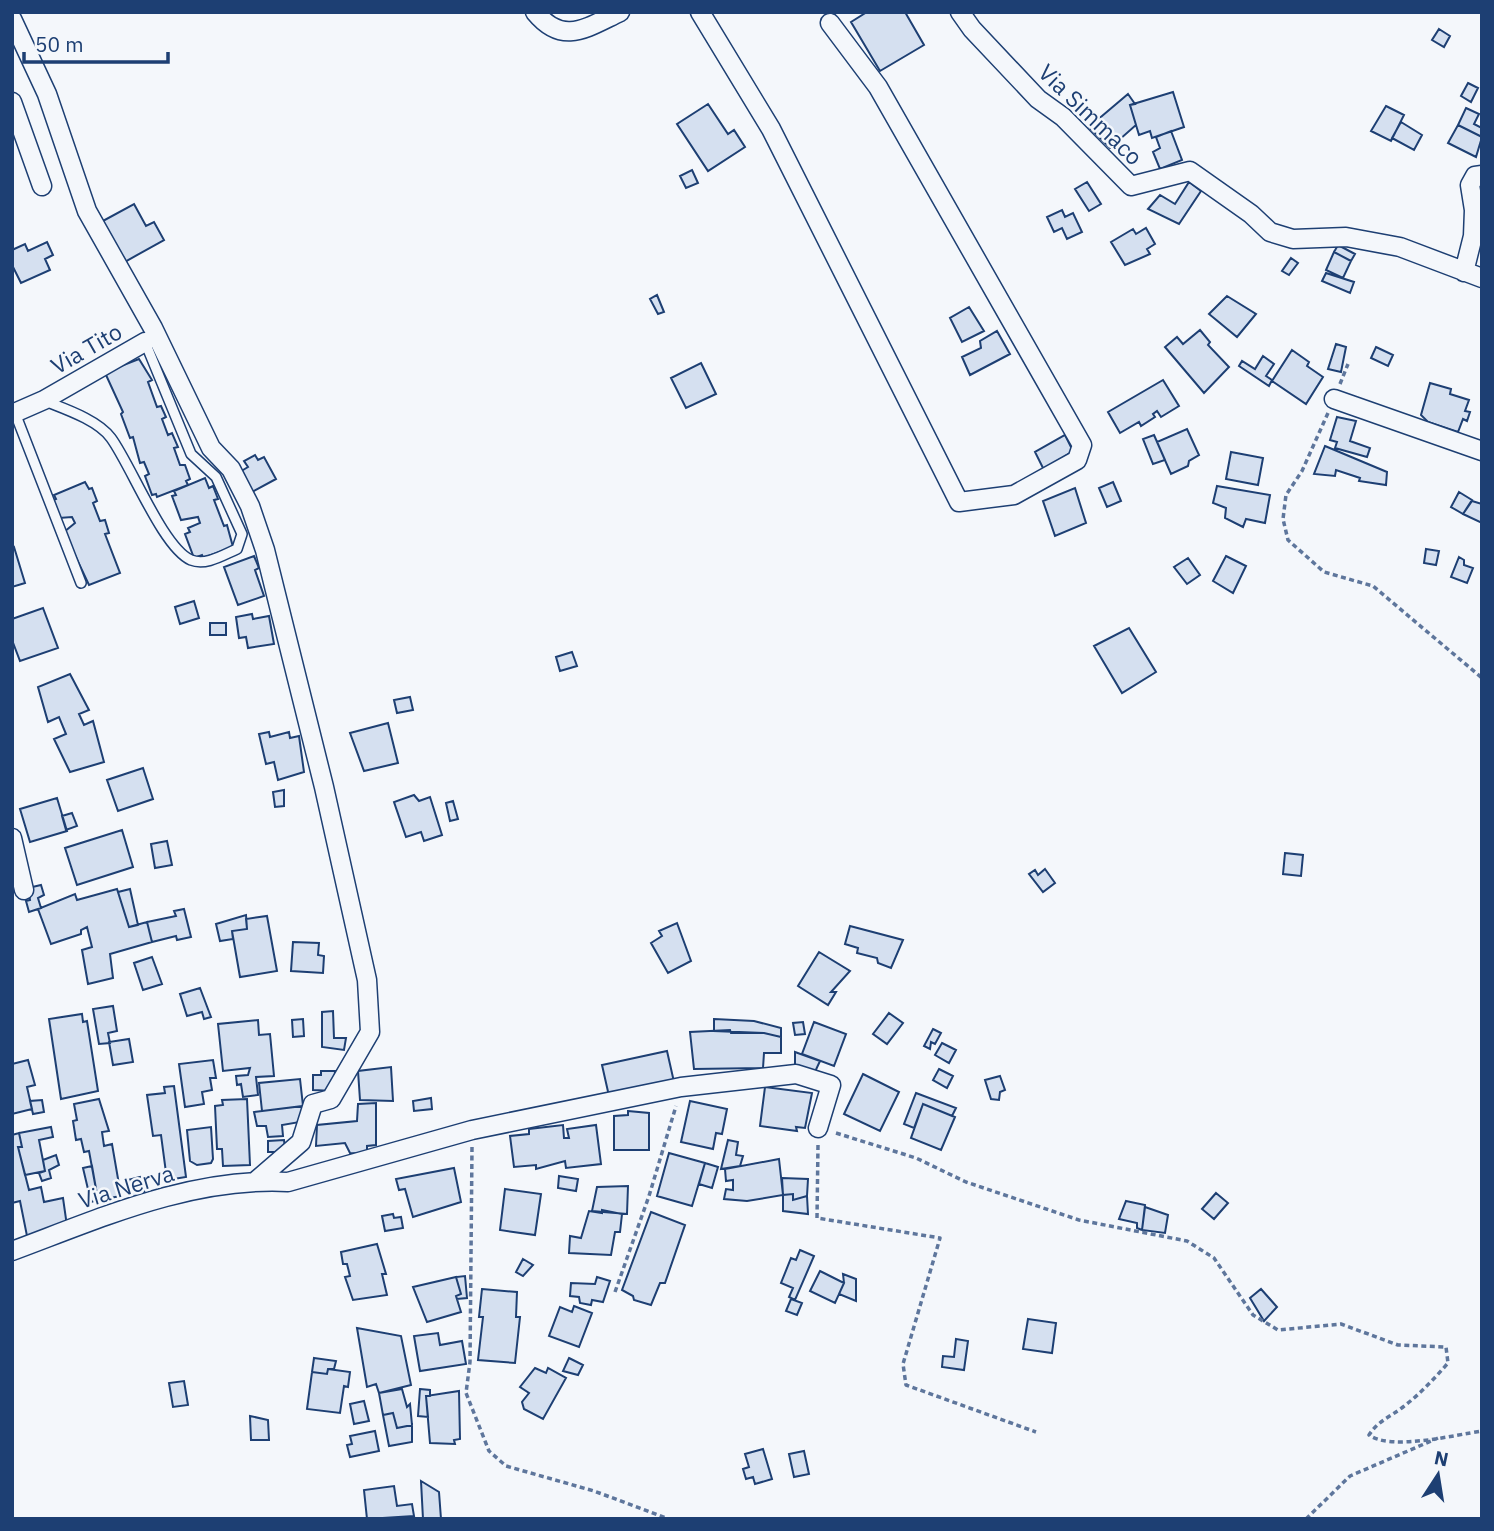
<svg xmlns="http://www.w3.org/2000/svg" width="1494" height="1531" font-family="'IBM Plex Sans',sans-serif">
<rect width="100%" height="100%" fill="#f4f7fb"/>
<path fill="#d5e0f0" stroke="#1d3f73" stroke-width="2" d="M867,12H905L924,45L880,71L851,22Z
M1439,29L1450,36L1444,47L1432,40Z
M1468,83L1478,88L1471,102L1461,96Z
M1173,92L1184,127L1152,138L1150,131L1139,135L1130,105Z
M1128,94L1135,104L1130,105L1136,125L1110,148L1089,127Z
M708,104L728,134L734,130L745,147L708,171L677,124Z
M1386,106L1404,115L1391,141L1371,131Z
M1466,108L1479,114L1474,124L1482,128V137L1458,125Z
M1401,122L1422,135L1414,150L1392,138Z
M1458,125L1482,137L1476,157L1448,143Z
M1171,131L1182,160L1160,169L1153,152L1160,148L1156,137Z
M692,170L698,183L686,188L680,176Z
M1087,182L1101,204L1089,211L1075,189Z
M1189,182L1201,191L1179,224L1148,209L1160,195L1175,204Z
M134,204L146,226L154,222L164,240L121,264L101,222Z
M1062,210L1065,217L1073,213L1082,232L1067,239L1062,228L1054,232L1047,217Z
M1146,228L1155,244L1147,249L1150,254L1125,265L1111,242L1133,229L1136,234Z
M47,242L53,255L45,259L50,270L21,283L12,265V250L25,244L28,251Z
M1338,245L1355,254L1351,261L1334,252Z
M1334,252L1351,261L1343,278L1326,270Z
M1291,258L1298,263L1289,275L1282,271Z
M1326,273L1354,282L1350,293L1322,281Z
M657,295L664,312L658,314L650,299Z
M1227,296L1256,314L1237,337L1209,314Z
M969,307L984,331L962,342L950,318Z
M1200,330L1210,342L1208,345L1229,367L1204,393L1165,347L1177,337L1183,344Z
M997,331L1010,354L970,375L962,357L981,348L980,341Z
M1336,344L1346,347L1341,372L1328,369Z
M1376,347L1393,355L1388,366L1371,358Z
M1292,350L1309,362L1307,366L1323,377L1306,404L1272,381Z
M1263,356L1274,364L1266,376L1272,380L1269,386L1239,366L1242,361L1255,369Z
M139,359L152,380L148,382L157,407L161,406L166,417L162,419L168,435L172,433L178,447L174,448L180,465H185L190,479L186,481L188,485L157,497L156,494L152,495L145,476L149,474L144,462L140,463L133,437L130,438L121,414L123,412L106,375L108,371Z
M701,363L716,394L686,408L671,378Z
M1163,380L1179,406L1161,417L1157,411L1153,414L1155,417L1141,426L1139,422L1120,433L1108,412Z
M1430,383L1451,389L1450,394L1469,400L1465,411L1470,412L1467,421L1463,419L1458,432L1428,422L1421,415Z
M1337,417L1356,421L1350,441L1370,448L1367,457L1335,448L1337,442L1330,440Z
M1187,429L1199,455L1189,461L1188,466L1171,474L1157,442Z
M1065,435L1073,451L1044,470L1035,452Z
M1154,435L1165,460L1153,464L1143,439Z
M1325,446L1387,472L1386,485L1359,481L1360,478L1336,470L1335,476L1314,474Z
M1231,452L1263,458L1258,485L1226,479Z
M255,455L258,460L264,457L276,479L250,493L238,473L248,467L244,461Z
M205,478L209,488L213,486L218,499L214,500L224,526L227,525L233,547L203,558L202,555L194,558L185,534L190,532L188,528L200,523L198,517L181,520L172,496L176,495L174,491Z
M85,482L89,489L92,488L97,501L93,503L100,521L105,520L109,533L105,534L120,573L89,585L64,532L75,523L72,517L59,518L51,501L56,499L54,495Z
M1113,482L1121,501L1107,507L1099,488Z
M1217,486L1270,495L1265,523L1246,519L1243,527L1225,518L1226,508L1213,503Z
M1075,488L1086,523L1055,536L1043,501Z
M1459,492L1472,500L1463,514L1451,507Z
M1472,501L1482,504V523L1463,514Z
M14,547L25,583L12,587V548Z
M1426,549L1439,551L1436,565L1424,563Z
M254,556L259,568L255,570L264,596L238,605L224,567Z
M1226,556L1246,566L1233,593L1213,581Z
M1459,557L1464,560V565L1473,568L1467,583L1451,577Z
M1188,558L1200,575L1187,584L1174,567Z
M194,601L199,618L180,624L175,607Z
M43,608L58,648L20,661L12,640V619Z
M252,614L253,619L269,616L274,644L248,648L246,637L239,638L236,617Z
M210,623H226V635H210Z
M1129,628L1156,672L1122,693L1094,646Z
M572,652L577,666L560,671L556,657Z
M70,674L89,710L79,714L84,725L93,721L104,762L70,772L54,739L66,734L59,717L48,722L38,687Z
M410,697L413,710L397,713L394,700Z
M388,723L398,763L364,771L350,733Z
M269,732L270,737L289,732L290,738L299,736L304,772L278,780L274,762L266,764L259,734Z
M143,768L153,799L118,811L107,780Z
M284,790V806L275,807L273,792Z
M414,795L419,801L430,797L442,835L424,841L421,832L406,837L394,802Z
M57,798L67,831L30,842L20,809Z
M453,801L458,819L450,821L446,803Z
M72,813L77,826L66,830L62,816Z
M122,830L133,867L77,885L65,848Z
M167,841L172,865L155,868L151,844Z
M1285,853L1303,855L1301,876L1283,874Z
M1045,869L1055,883L1043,892L1029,874L1035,870L1038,875Z
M41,885L44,895L38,898L41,908L29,912L26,901L30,900L28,888Z
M117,889L129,927L147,922L152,942L110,954L113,978L88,984L82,950L92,947L87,927L81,930V934L51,944L38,909L75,894L77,900Z
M130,889L138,925L129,927L118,892Z
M184,909L191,937L177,940L176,936L152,942L147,922L176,916L174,911Z
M246,915L247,929L232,931L233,939L220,941L216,924Z
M267,916L277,971L240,977L232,931L247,929L246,919Z
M677,923L691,961L668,973L651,943L662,936L659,931Z
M850,926L903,940L891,968L878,963L877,958L857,953L858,948L845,944Z
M293,942L319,943L318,955L324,956L323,973L291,971Z
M819,952L850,971L831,992H836L828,1005L798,986Z
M152,957L162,984L143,990L134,963Z
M200,988L211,1017L204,1019L202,1012L187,1016L180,994Z
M113,1006L117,1031L108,1033L110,1043L99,1044L93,1009Z
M333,1011L334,1038H346L344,1050L322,1047V1012Z
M889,1013L903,1023L887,1044L873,1034Z
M82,1014L83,1022L87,1021L98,1091L61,1099L49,1019Z
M303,1019L304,1036L293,1037L292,1020Z
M714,1019L754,1021L781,1028V1037L764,1033L714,1031Z
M258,1020L259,1035L270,1034L274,1076L256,1077L258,1095L243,1097L241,1084L237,1085L236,1076L248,1075L250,1068L223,1071L218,1024Z
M803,1022L805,1034L795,1035L793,1023Z
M814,1022L846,1034L834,1066L802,1054Z
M933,1029L941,1033L935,1044L931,1042L930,1049L924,1046Z
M730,1030L731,1033H764L781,1037V1053H764L763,1068L694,1069L690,1032Z
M129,1039L133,1062L113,1065L109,1042Z
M942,1043L956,1050L949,1063L935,1055Z
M667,1051L674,1082L609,1096L602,1065Z
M795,1052L820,1061L814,1074L795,1072Z
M28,1060L35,1085L27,1087L32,1109L12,1114V1064Z
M213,1060L216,1078H210L212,1090L202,1092L204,1104L185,1107L179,1064Z
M391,1067L393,1101L360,1100L358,1071Z
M939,1069L953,1076L947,1088L933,1080Z
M321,1071H335L334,1091L313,1090V1075H321Z
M863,1074L899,1092L880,1131L844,1114Z
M1000,1076L1005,1090L1000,1092L999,1100L991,1099L985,1080Z
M300,1079L303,1106L262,1111L259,1083Z
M174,1086L186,1177L167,1180L161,1135L153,1136L147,1095L165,1093L164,1087Z
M765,1087L812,1093L805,1128L796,1127L797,1131L760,1126Z
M916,1093L956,1108L952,1116L923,1104L914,1128L904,1124Z
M431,1098L432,1109L414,1111L413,1101Z
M99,1099L109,1131L102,1132L104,1146L112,1144L121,1196L98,1200L89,1151L84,1152L81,1139L76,1140L73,1121L77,1120L74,1104Z
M247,1099L250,1165L223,1166L222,1149H217L215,1106L223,1105L222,1100Z
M42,1100L44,1112L33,1114L30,1101Z
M690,1101L727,1109L722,1134L716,1133L713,1149L681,1142Z
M376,1103V1145L367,1146V1154L350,1153L345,1143L316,1146L317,1125L357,1121L358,1104Z
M923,1104L955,1117L941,1150L911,1138Z
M303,1106L300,1122L282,1125L283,1136L268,1137L266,1126H257L254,1112Z
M628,1111L649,1113V1150H614V1116L628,1115Z
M563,1125L564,1138H569L567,1129L596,1125L601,1164L566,1168L565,1161L536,1169V1165L514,1167L510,1136L529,1134V1129Z
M51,1127L53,1137L39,1140L45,1171L25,1175L18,1147H22L19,1133Z
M211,1127L213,1159L211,1163L197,1165L190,1161L187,1130Z
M19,1133L22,1147H18L29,1190L41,1187L44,1202L63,1198L67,1226L28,1241L20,1201L12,1203V1135Z
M284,1140L285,1149L281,1152H268V1141Z
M728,1140L738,1142L736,1155L743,1156L740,1166L721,1169Z
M669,1153L705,1163L692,1206L657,1196Z
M56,1155L59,1165L49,1170L51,1178L42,1181L39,1173L45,1171L43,1160Z
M779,1159L783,1195L747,1201L724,1199L726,1189L733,1190V1180L726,1181L725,1169Z
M705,1163L718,1167L712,1188L699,1184Z
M92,1166L98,1200L91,1202L83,1168Z
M454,1168L461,1202L413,1217L405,1189L399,1190L396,1179Z
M559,1176L578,1179L576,1191L558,1188Z
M140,1177L146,1198L134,1202L128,1180Z
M782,1178L808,1179L807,1196L793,1200V1194L783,1195Z
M628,1186L627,1214L592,1211L597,1187Z
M505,1189L541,1194L535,1235L500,1230Z
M1216,1193L1228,1203L1214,1219L1202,1209Z
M793,1194V1200L807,1196L808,1214L783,1211V1195Z
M1126,1201L1145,1205L1142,1230L1137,1228V1223L1119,1219Z
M1145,1207L1168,1215L1165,1233L1142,1230Z
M602,1210L622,1214L620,1232H615L611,1255L569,1253L570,1236L581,1238L589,1211L602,1213Z
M651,1212L685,1225L665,1283H660L651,1305L634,1300L633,1296L622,1290Z
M393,1214L394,1218L401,1217L403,1228L385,1231L382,1216Z
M377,1244L386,1274H382L387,1295L353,1300L345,1277L350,1276L347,1264H343L341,1252Z
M800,1250L814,1256L795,1300L789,1297L793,1288L781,1283L791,1258L796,1260Z
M523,1259L533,1265L523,1276L516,1272Z
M820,1271L844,1283L835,1303L810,1291Z
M843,1274L856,1279V1301L839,1294L844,1283Z
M465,1276L467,1298L457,1299L456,1296L461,1294L456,1277Z
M456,1277L461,1294L456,1296L461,1312L427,1322L413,1287Z
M597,1277L610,1281L603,1302L592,1300L591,1305L580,1303L579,1297L570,1296L571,1283L595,1284Z
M482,1289L517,1292L516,1317H520L515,1363L478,1360L483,1317H479Z
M1261,1289L1277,1307L1264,1321L1250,1298Z
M791,1299L802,1303L797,1315L786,1311Z
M574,1306L592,1313L579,1347L549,1336L560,1307L572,1312Z
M1028,1319L1056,1323L1052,1353L1023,1349Z
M357,1328L401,1336L411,1385L379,1393L376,1384L367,1387Z
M438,1333L440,1345L462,1341L466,1364L420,1371L414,1336Z
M956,1339L968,1341L964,1370L942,1367L943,1356L954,1357Z
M314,1358L336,1361L334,1369H328L327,1374L312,1372Z
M569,1358L583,1365L578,1375L563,1371Z
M535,1368L546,1373L548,1368L566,1378L543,1419L524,1409L522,1402L529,1393L520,1387Z
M328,1369L350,1372L348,1387L344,1386L340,1413L307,1409L312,1372L327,1374Z
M184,1381L188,1405L173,1407L169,1383Z
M402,1389L407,1407L410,1404L412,1425L397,1428L393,1413L383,1415L379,1393Z
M420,1389L430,1390V1396H426L428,1417L418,1416Z
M459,1391L460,1439L454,1440L455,1444L430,1443L426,1396Z
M364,1401L369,1421L354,1424L350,1404Z
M393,1413L397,1428L412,1425V1442L389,1446L383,1415Z
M250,1416L268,1420L269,1440H251Z
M375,1431L379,1451L350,1457L347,1445L352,1444L350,1436Z
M763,1449L772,1479L755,1484L753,1477L746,1479L743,1469L749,1467L745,1454Z
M804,1451L809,1474L794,1477L789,1454Z
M421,1481L439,1492L441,1519H423Z
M394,1486L397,1506L412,1504L414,1516L367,1519L364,1490Z"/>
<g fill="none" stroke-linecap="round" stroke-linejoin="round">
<g stroke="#1d3f73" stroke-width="12">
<path id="service" d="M45,401C65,409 98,420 111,438C131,465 163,548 191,560C206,566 223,555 237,549L242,534L216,477L191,454L145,342
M15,413L81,583"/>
</g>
<g stroke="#1d3f73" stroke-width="21">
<path id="minor" d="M535,12C563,46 586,28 620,12
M700,12L771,129L959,502L1014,495L1077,460L1082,445L878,87L830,23
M960,12L972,29L1038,99L1063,117L1131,186L1190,171L1251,214L1270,232L1293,239L1346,237L1400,247L1482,278
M12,19L47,94L87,211L153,328L211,448L231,469L250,506L265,550L324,787L367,980L370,1032L331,1099L313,1104L301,1142L257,1180
M12,102L42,186
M1464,272L1473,236L1474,210L1470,185L1475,176L1482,175
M1334,399L1482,451
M12,414L44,400L145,342
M12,838L24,890
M12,1251C101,1218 191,1177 288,1182L472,1130L681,1087L796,1074L831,1085L818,1128"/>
</g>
<path stroke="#5e769c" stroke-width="3.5" stroke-dasharray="5 3.5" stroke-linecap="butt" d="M1340,384L1348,364
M1328,413L1302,471L1286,495L1283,519L1288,540L1324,572L1373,586L1482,678
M836,1133L916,1158L966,1182L1079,1220L1187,1241L1214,1258L1253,1315L1278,1330L1341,1324L1398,1345L1446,1347L1448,1363C1434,1379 1420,1394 1403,1407C1390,1417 1378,1421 1369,1435C1391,1451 1454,1435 1482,1431
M818,1145L817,1218L940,1238L903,1364L906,1385L1036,1432
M472,1147L470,1362L466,1393L489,1451L506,1466L594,1491L669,1519
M615,1292L649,1196L676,1106
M1306,1519L1350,1476L1438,1438"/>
<use href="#service" stroke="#f4f7fb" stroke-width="9"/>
<use href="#minor" stroke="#f4f7fb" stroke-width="18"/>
</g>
<g text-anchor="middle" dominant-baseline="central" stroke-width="5" stroke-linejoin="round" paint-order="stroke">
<g font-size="23" fill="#1d3f73" stroke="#f4f7fb">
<text transform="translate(1091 114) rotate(44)">Via Simmaco</text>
<text transform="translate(86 348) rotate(-30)">Via Tito</text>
<text transform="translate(126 1186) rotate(-17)">Via Nerva</text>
</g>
</g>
<rect width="1494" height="1531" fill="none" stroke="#1d3f73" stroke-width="28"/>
<g transform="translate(1438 1475) rotate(12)" stroke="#f4f7fb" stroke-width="5" paint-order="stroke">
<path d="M0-5L12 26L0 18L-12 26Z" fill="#1d3f73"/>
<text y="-10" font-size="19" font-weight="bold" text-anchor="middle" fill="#1d3f73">N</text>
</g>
<path d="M24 52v10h144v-10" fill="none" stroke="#1d3f73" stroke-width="3.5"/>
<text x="35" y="52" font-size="21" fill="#1d3f73" stroke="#f4f7fb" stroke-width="5" paint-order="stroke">50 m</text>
</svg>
